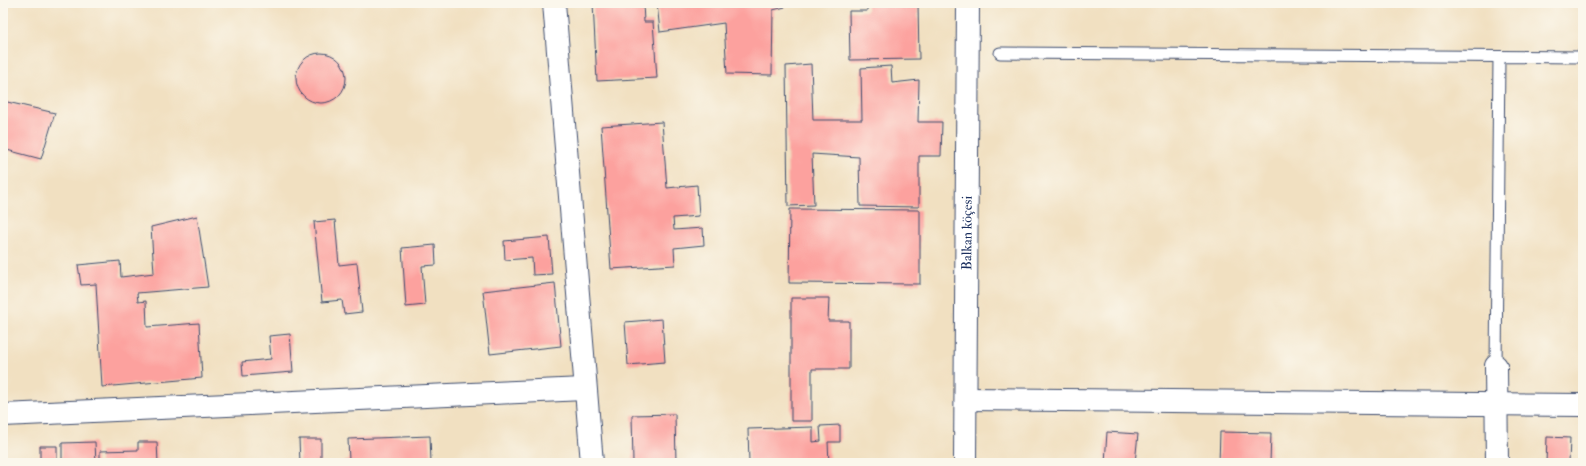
<svg xmlns="http://www.w3.org/2000/svg" width="1586" height="466" font-family="'IM FELL Double Pica',serif">
<rect width="100%" height="100%" fill="#fbf7ec"/>
<filter id="ink" filterUnits="userSpaceOnUse"><feTurbulence type="fractalNoise" baseFrequency=".025" numOctaves="2"/><feDisplacementMap in="SourceGraphic" scale="8" xChannelSelector="R" yChannelSelector="G"/><feConvolveMatrix kernelMatrix="1 2 1 2 8 2 1 2 1" color-interpolation-filters="sRGB"/></filter>
<filter id="wash" filterUnits="userSpaceOnUse"><feTurbulence type="fractalNoise" baseFrequency=".012" numOctaves="4" result="noise"/><feDisplacementMap in="SourceGraphic" scale="16" xChannelSelector="R" yChannelSelector="G"/><feGaussianBlur stdDeviation="0.9" result="paint"/><feColorMatrix in="noise" values="0 0 0 0 0 0 0 0 0 0 0 0 0 0 0 0 0 1.4 0 .05"/><feComposite in="paint" operator="in"/></filter>
<g filter="url(#wash)">
<rect width="100%" height="100%" fill="#f1e0c1"/>
<g id="blocks">
<path fill="#fca19e" d="M593,3H643L644,22H653L657,78L597,81Z
M657,3H784L785,7L773,10L772,75L727,74L724,23L660,32Z
M867,3H918L919,59L850,60L849,11H867Z
M296 78a25 25 0 1 1 50 0a25 25 0 1 1-50 0Z
M811,64L813,120H862L861,68L891,66L892,83L919,80L918,122H942L941,156H919V207L860,206L859,157L812,154L814,205L788,206L786,66Z
M3,101L55,113L41,159L3,149Z
M662,122L667,188L697,185L699,216L673,218L674,230L703,228L704,245L674,248L675,265L611,269L601,126Z
M790,209L920,210V284L789,283Z
M197,216L208,287L137,293L138,302L146,301L147,327L199,323L202,378L102,387L96,284L81,285L78,265L120,261L121,277L154,273L151,227Z
M335,220L339,265L357,263L362,312L344,314L342,300L322,302L314,222Z
M549,237L552,274L533,275L532,258L505,260L504,241Z
M435,245L436,265L422,266L425,305L406,307L402,248Z
M555,283L561,346L490,354L483,291Z
M791,298H829L828,321H849V369H812V421H791Z
M662,319L665,362L628,365L625,322Z
M290,334L293,372L243,376L242,362L271,359L269,336Z
M675,414L676,463H633L632,415Z
M840,425V442H828L829,463H749L748,429L813,427V442L821,441L820,426Z
M1107,432L1138,434L1135,463H1105Z
M1220,432L1271,433L1270,463H1219Z
M430,436L431,463H343V461H349L348,439Z
M1547,437L1570,438L1569,463H1546Z
M299,439H321V463H300Z
M95,442L96,463H62V443Z
M138,442H157L158,463H100V451L138,450Z
M40,446H57V463H40Z"/>
</g>
</g>
<g filter="url(#ink)">
<use href="#blocks" fill-opacity="0" stroke="#3b4a6d" stroke-width="1"/>
<g fill="none" stroke-linecap="round" stroke-linejoin="round">
<g stroke="#3b4a6d" stroke-width="13">
<path id="service" d="M1000,53L1583,57
M1496,366L1499,57"/>
</g>
<g stroke="#3b4a6d" stroke-width="24">
<g id="minor">
<path d="M554,3L592,463"/>
<path d="M1496,366L1497,463"/>
<path d="M966,399L1583,405"/>
<path d="M3,415L584,389"/>
<path id="s1" d="M965,463L968,3"/>
</g>
</g>
<use href="#service" stroke="#fff" stroke-width="11"/>
<use href="#minor" stroke="#fff" stroke-width="22"/>
</g>
</g>
<g text-anchor="middle" dominant-baseline="central" stroke-width="4" stroke-linejoin="round" paint-order="stroke">
<g font-size="14" fill="#1b2f5e" stroke="#fbf7ec">
<text stroke="none"><textPath href="#s1" startOffset="230">Balkan köçesi</textPath></text>
</g>
</g>
<rect width="1586" height="466" fill="none" stroke="#fbf7ec" stroke-width="16"/>
</svg>
